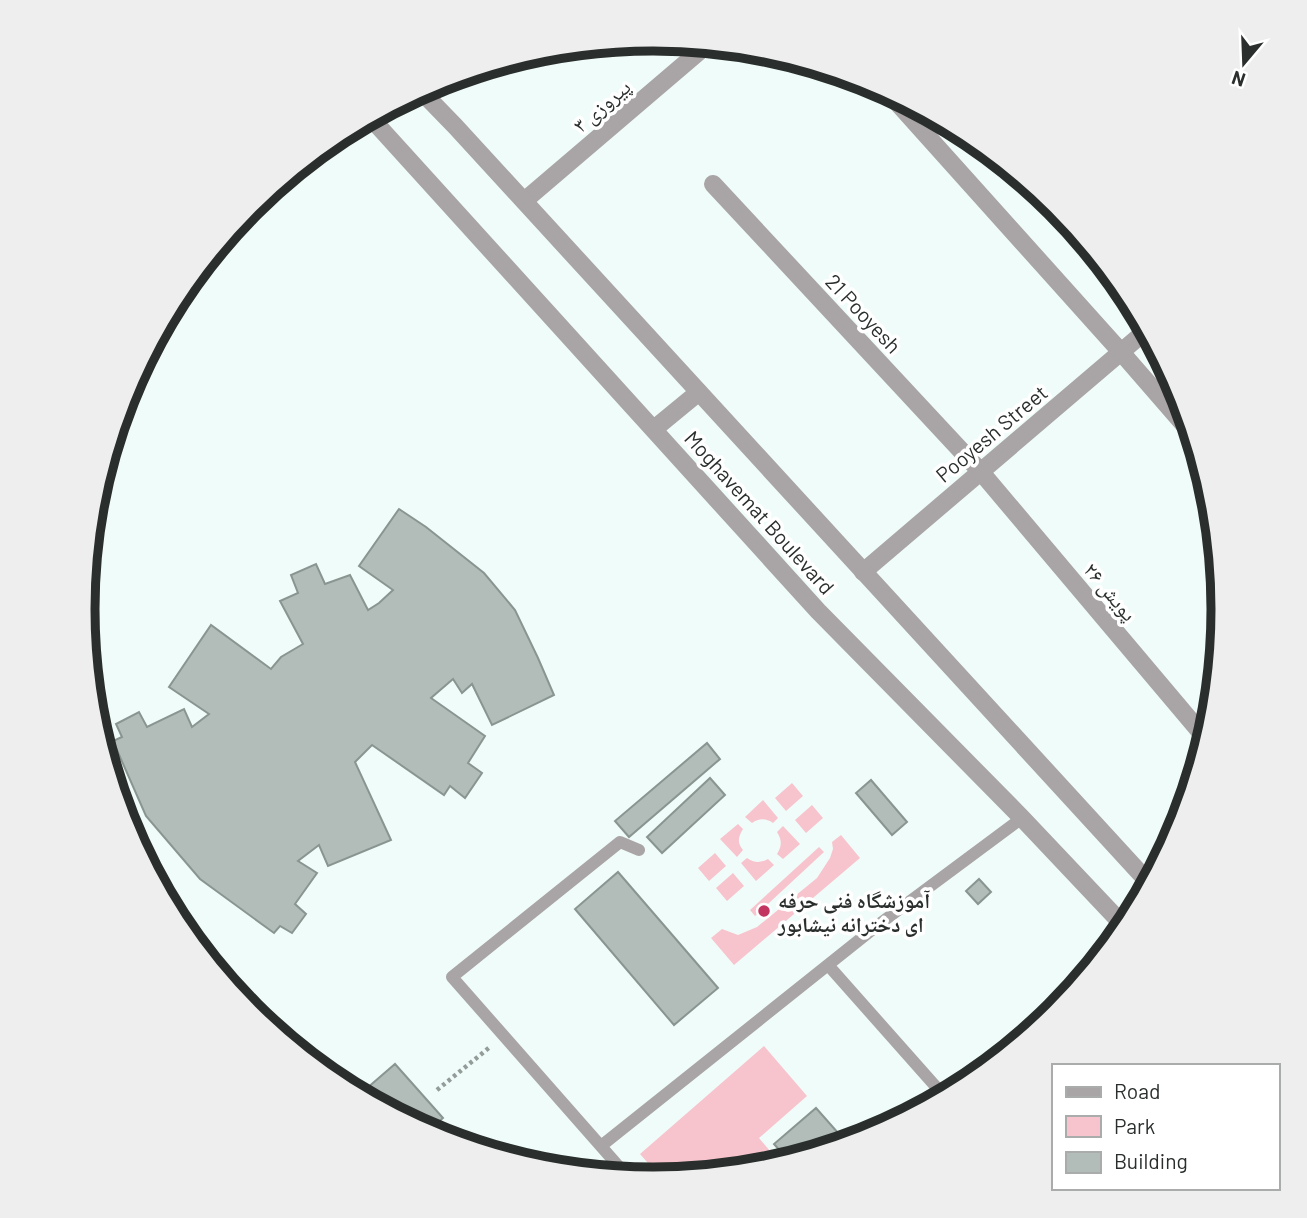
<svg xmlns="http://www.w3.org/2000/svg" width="1307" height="1218" font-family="Barlow,'Noto Naskh Arabic',sans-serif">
<rect width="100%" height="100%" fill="#f0fcf9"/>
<path fill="#f7c4cd" d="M792,783L803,796L786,811L775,798Z
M763,800L778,818L773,823C766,818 759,818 752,823L745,817Z
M812,805L823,818L806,833L795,820Z
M738,824L743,829C738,837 737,843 743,850L737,857L720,839Z
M783,826L800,844L783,859L777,854C782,846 782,840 777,832Z
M841,835L860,858L734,965L711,938L722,929L738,935L757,927L817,878L830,858L833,849L832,842Z
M819,847L824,852L755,916L750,910Z
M715,853L726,866L709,881L698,868Z
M747,858C754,863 761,863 768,859L774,865L756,881L741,863Z
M733,873L744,886L727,901L716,888Z
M764,1046L807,1096L759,1138L781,1164L764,1169L662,1179L640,1154Z"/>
<path fill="#b2bdba" stroke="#899591" stroke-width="2" d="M399,509L426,527L484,573L515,610L538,658L554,695L492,725L472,684L462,693L453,679L431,698L485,736L468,763L482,773L465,798L450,786L444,795L372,745L355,762L391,840L328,866L319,845L298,861L317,873L295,904L306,914L292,933L280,926L274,933L200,879L146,816L113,741L122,737L116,724L139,712L147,727L184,709L192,727L209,714L169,687L211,625L271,669L281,657L303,644L280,601L298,593L291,575L316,564L325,584L350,575L368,610L379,603L393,590L359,566Z
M707,743L720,759L629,837L615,821Z
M710,778L725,795L662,853L647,837Z
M871,780L907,822L892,835L856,793Z
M618,872L718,988L674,1025L575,909Z
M979,879L991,892L978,904L966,891Z
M395,1064L443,1118L427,1132L359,1095Z
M816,1108L847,1143L789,1161L774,1144Z"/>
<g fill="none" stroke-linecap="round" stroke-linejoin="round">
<path stroke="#939c99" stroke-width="4.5" stroke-dasharray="3.5 3.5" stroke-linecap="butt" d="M437,1090L490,1047"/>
<path stroke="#a9a4a5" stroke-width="12" d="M828,965L945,1097
M601,1146L878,925L1022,818
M628,1177L452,977L620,842L639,850"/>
<path stroke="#a9a4a5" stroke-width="18" d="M885,89L1121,352L1194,436
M713,184L981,472L1207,740
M524,201L708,44
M863,572L1148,329"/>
<path stroke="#a9a4a5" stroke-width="18" d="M420,90L455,126L1150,884
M370,117L818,611L1022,818L1126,928
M654,429L699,392"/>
</g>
<circle fill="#c33561" stroke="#fff" stroke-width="2.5" cx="764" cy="911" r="7"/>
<g text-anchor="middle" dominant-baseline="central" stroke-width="7" stroke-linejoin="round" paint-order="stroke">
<g font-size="21" fill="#2a2f2d" stroke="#fff">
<text transform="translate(601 105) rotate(-41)">پیروزی ۳</text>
<text transform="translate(864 313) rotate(47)">21 Pooyesh</text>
<text transform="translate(991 433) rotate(-40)">Pooyesh Street</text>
<text transform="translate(760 512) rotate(48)">Moghavemat Boulevard</text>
<text transform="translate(1111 591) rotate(50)">پویش ۲۶</text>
</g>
<g font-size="21" font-weight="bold" fill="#2a2f2d" stroke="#fff" text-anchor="start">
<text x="778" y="899">آموزشگاه فنی حرفه<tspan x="778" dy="24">ای دخترانه نیشابور</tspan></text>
</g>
</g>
<path d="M0 0H1307V1218H0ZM95 609a558 558 0 1 1 1116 0a558 558 0 1 1-1116 0Z" fill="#eee" fill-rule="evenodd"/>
<path fill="none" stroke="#2a2f2d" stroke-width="9" d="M95 609a558 558 0 1 1 1116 0a558 558 0 1 1-1116 0Z"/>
<rect x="1052" y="1064" width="228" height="126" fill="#ffffff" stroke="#aaacab" stroke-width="2"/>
<rect x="1066" y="1087" width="35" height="10" fill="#a9a4a5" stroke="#aaacab" stroke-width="2"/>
<text x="1114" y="1099" font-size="21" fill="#2a2f2d">Road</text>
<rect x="1066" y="1116" width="35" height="21" fill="#f7c4cd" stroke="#aaacab" stroke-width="2"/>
<text x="1114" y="1134" font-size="21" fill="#2a2f2d">Park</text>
<rect x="1066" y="1152" width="35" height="21" fill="#b2bdba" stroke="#aaacab" stroke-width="2"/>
<text x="1114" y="1169" font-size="21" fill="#2a2f2d">Building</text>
<g transform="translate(1244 63) rotate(199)" stroke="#ffffff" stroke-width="5" paint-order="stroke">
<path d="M0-5L12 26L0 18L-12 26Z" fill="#2a2f2d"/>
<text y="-10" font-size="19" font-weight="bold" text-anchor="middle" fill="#2a2f2d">N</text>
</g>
</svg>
